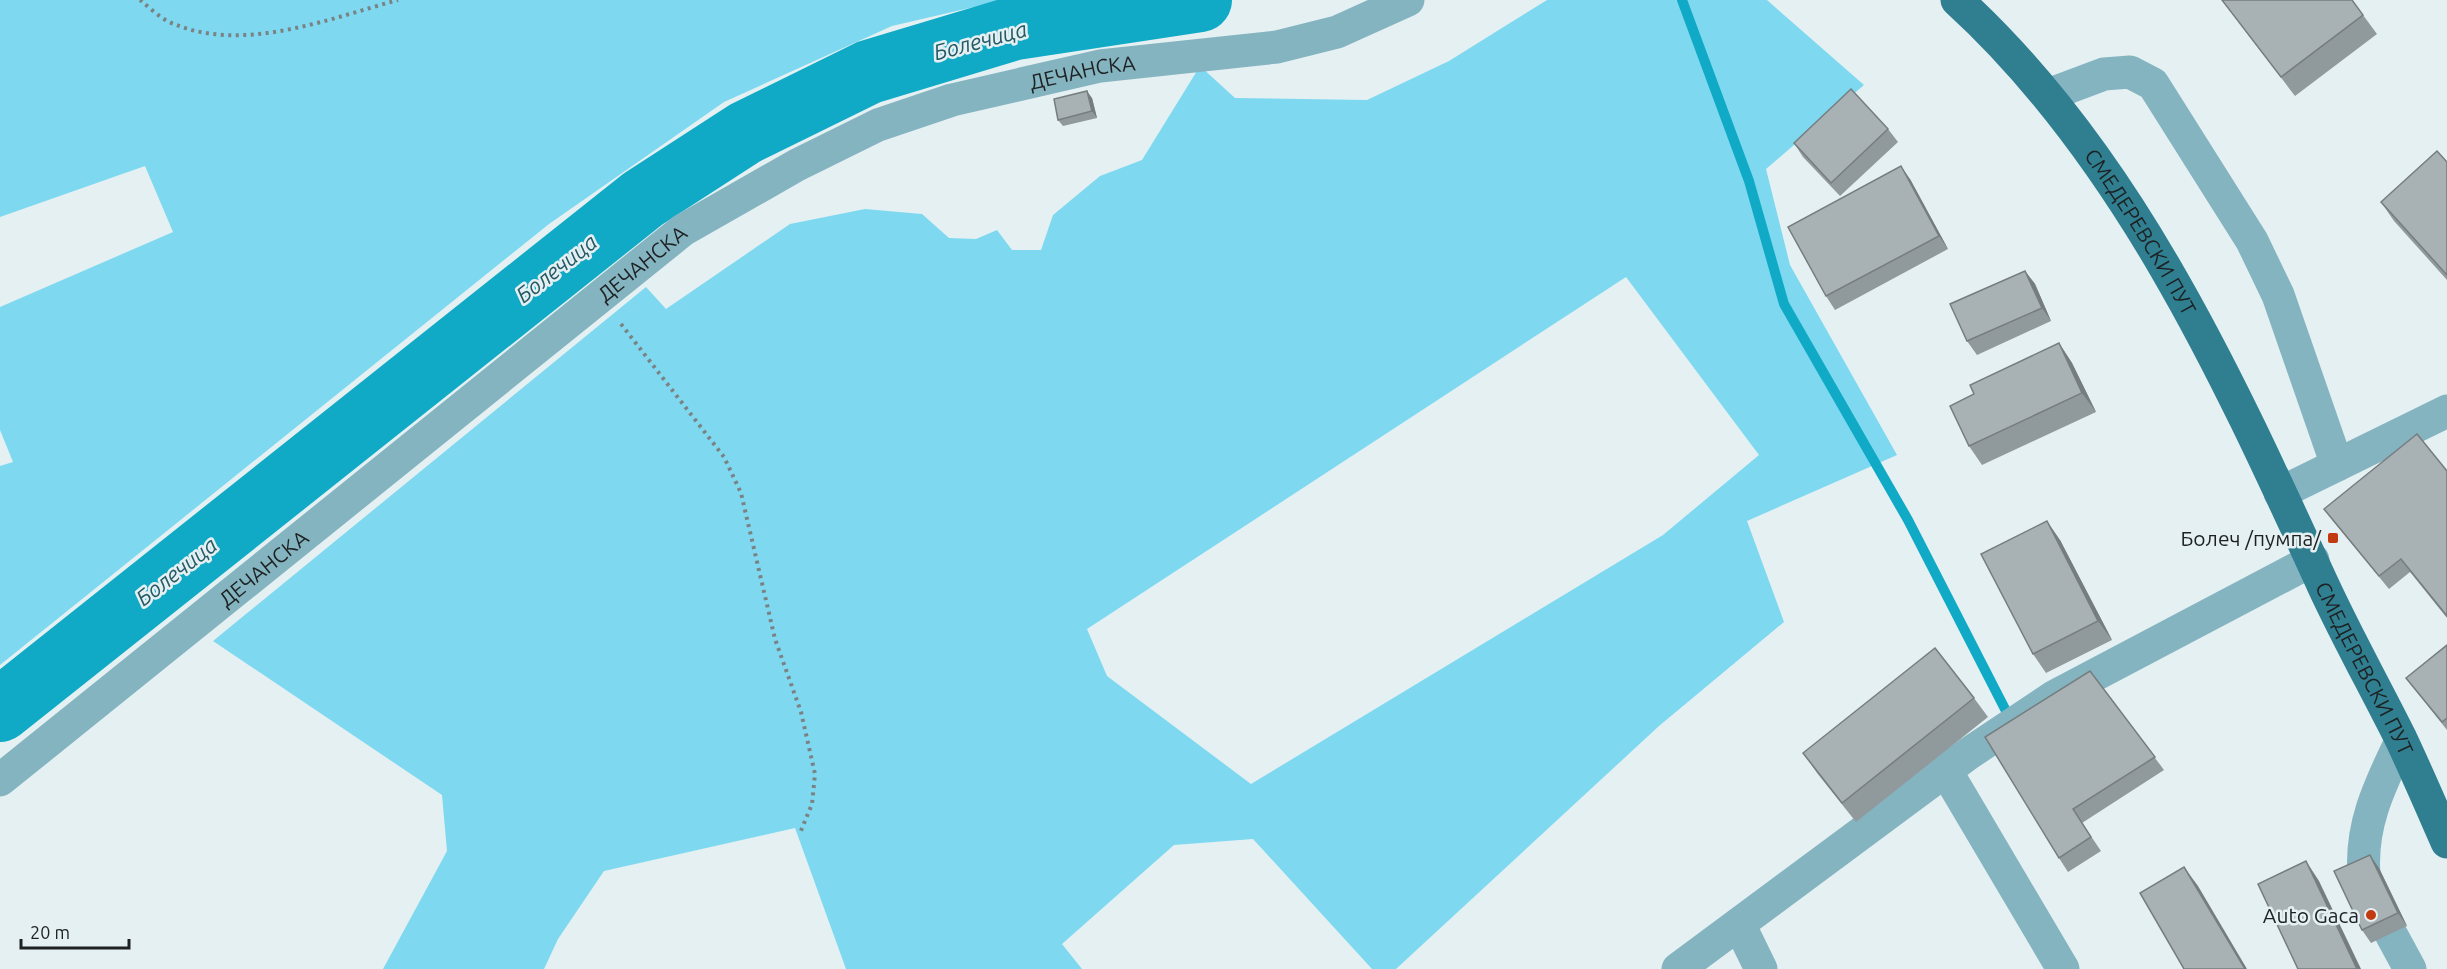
<svg xmlns="http://www.w3.org/2000/svg" width="2447" height="969" font-family="Ubuntu,sans-serif">
<rect width="100%" height="100%" fill="#e5f0f3"/>
<path fill="#7ed9f0" fill-rule="evenodd" d="M0,0H1004L892,26L724,102L549,224L0,665V466L13,462L0,430V307L173,232L145,166L0,217Z
M1547,0H1767L1864,85L1766,169L1790,265L1897,455L1747,521L1784,622L1659,726L1396,969H1372L1253,839L1174,845L1062,944L1082,969H846L795,828L604,871L558,939L544,969H383L447,851L442,795L213,641L646,287L666,309L790,224L865,209L922,214L949,238L976,239L997,230L1012,250H1041L1053,215L1100,176L1142,160L1200,66L1235,98L1367,100L1449,61ZM1626,277L1759,455L1663,535L1251,784L1107,676L1087,629Z"/>
<g fill="none" stroke-linecap="round" stroke-linejoin="round">
<path stroke="#10aac6" stroke-width="10" d="M1682,0L1749,181L1784,304L1908,520L2005,709"/>
<path stroke="#10aac6" stroke-width="64" d="M0,710L643,199L745,133L869,72L1015,28L1200,0"/>
<path stroke="#7b8284" stroke-width="4" stroke-dasharray="3 4.5" stroke-linecap="butt" d="M140,0C150,8 162,20 174,24C244,53 328,19 398,0
M621,324L724,457L741,493L775,639L801,712L815,774L812,804L800,833"/>
<g stroke="#85b4c1" stroke-width="33">
<path d="M2048,95L2104,74L2130,72L2153,84L2252,241L2278,295L2337,465"/>
<path d="M2280,493L2447,411"/>
<path d="M1946,771L2063,969"/>
<path id="s1" d="M0,780L683,230L797,165L878,125L952,100L1100,66L1277,47L1337,32L1408,0"/>
<path d="M2364,875C2360,825 2380,785 2401,741"/>
<path d="M1739,924L1761,969"/>
<path d="M2391,934L2410,969"/>
<path d="M1678,969L1968,754L2055,696L2313,560"/>
</g>
<path stroke="#307f91" stroke-width="33" id="s2" d="M1957,0C2128,156 2228,378 2323,585C2347,637 2375,687 2401,739C2417,773 2432,808 2447,842"/>
</g>
<path fill="#90999c" d="M2222,0L2363,15L2377,34L2295,96Z
M1092,98L1097,118L1063,126L1058,120Z
M1888,129L1898,142L1840,196L1803,157L1794,143Z
M2447,162V280L2394,221L2381,202Z
M1910,179L1948,249L1835,310L1826,296Z
M2025,271L2035,284L2051,321L1977,355L1967,341Z
M2059,343L2072,363L2096,412L1982,465L1969,446Z
M2447,471V618L2410,572L2389,589L2334,522L2324,509Z
M2060,540L2112,640L2046,673L2033,654Z
M2447,645V730L2416,691L2406,678Z
M2090,671L2164,770L2082,823L2101,851L2068,872L2059,858Z
M1974,698L1988,717L1856,822L1817,773L1803,753Z
M2379,868L2407,926L2371,943L2362,930Z"/>
<path fill="#767d7f" d="M1087,91L1092,98L1097,118L1092,111Z
M1901,166L1910,179L1948,249L1939,236Z
M2025,271L2035,284L2051,321L2042,308Z
M2059,343L2072,363L2096,412L2082,393Z
M2047,521L2060,540L2112,640L2098,621Z
M2370,855L2379,868L2407,926L2398,913Z
M2306,861L2319,881L2361,969H2357Z
M2184,867L2198,886L2247,969H2245Z"/>
<path fill="#a8b2b5" stroke="#767d7f" stroke-width="1.5" d="M2222,0H2352L2363,15L2281,77Z
M1851,89L1888,129L1831,183L1794,143Z
M1087,91L1092,111L1058,120L1054,99Z
M2437,151L2447,162V275L2381,202Z
M1901,166L1939,236L1826,296L1788,227Z
M2025,271L2042,308L1967,341L1950,304Z
M2059,343L2082,393L1969,446L1950,406L1974,394L1970,385Z
M2417,434L2447,471V616L2401,559L2379,576L2324,509Z
M2047,521L2098,621L2033,654L1981,554Z
M2447,645V718L2442,722L2406,678Z
M1935,648L1974,698L1842,803L1803,753Z
M2090,671L2155,757L2073,809L2091,837L2059,858L1985,737Z
M2370,855L2398,913L2362,930L2334,871Z
M2306,861L2357,969H2298L2258,884Z
M2184,867L2245,969H2184L2140,893Z"/>
<g fill="#c23a10" stroke="#e5f0f3" stroke-width="2">
<rect x="2327" y="532" width="12" height="12" rx="3"/>
<circle cx="2371" cy="915" r="6"/>
</g>
<g text-anchor="middle" dominant-baseline="central" stroke-width="5" stroke-linejoin="round" paint-order="stroke">
<g font-size="21" fill="#1d2122" stroke="#e5f0f3">
<text stroke="none"><textPath href="#s1" startOffset="1310">ДЕЧАНСКА</textPath></text>
<text stroke="none"><textPath href="#s2" startOffset="297">СМЕДЕРЕВСКИ ПУТ</textPath></text>
<text stroke="none"><textPath href="#s1" startOffset="824">ДЕЧАНСКА</textPath></text>
<text stroke="none"><textPath href="#s1" startOffset="338">ДЕЧАНСКА</textPath></text>
<text stroke="none"><textPath href="#s2" startOffset="788">СМЕДЕРЕВСКИ ПУТ</textPath></text>
</g>
<g font-size="21" fill="#1d2122" stroke="#e5f0f3" text-anchor="end">
<text x="2321" y="538">Болеч /пумпа/</text>
<text x="2359" y="915">Auto Gaca</text>
</g>
<g font-size="22" font-style="italic" fill="#255a67" stroke="#e5f0f3">
<text transform="translate(980 40) rotate(-15)">Болечица</text>
<text transform="translate(556 268) rotate(-38)">Болечица</text>
<text transform="translate(176 571) rotate(-38)">Болечица</text>
</g>
</g>
<path d="M21 939v9h108v-9" fill="none" stroke="#1d2122" stroke-width="3"/>
<text x="30" y="939" font-size="18" fill="#1d2122" stroke="#e5f0f3" stroke-width="4.5" paint-order="stroke">20 m</text>
</svg>
